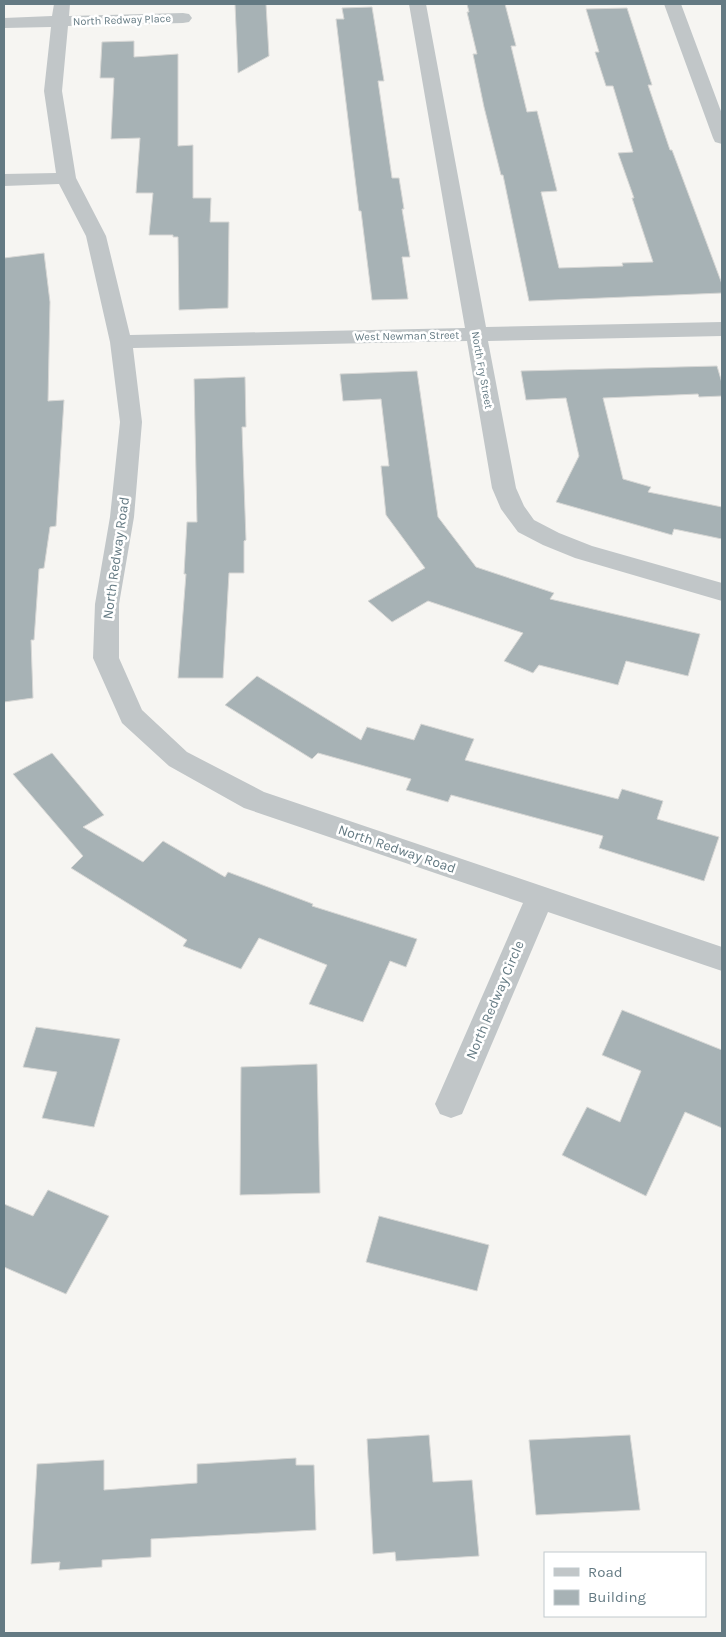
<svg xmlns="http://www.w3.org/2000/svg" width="726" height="1637" font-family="Karla,sans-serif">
<rect width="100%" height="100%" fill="#f6f5f2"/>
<path fill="#a7b2b5" stroke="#d7d7d5" d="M235,4H266L269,56L238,73Z
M467,4H505L516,46H511L527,112L537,111L557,191L541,192L559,268L623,266L622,263L653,262L632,198H634L618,153L633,152L613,86H606L595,52H599L586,9L627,8L652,85H648L670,150H672L722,284V293L529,301L503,175H501L484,107L473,54H477L467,12H469Z
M372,7L384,81H378L392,178H399L404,209H402L410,257H402L408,299L372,300L361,211H359L336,19H344L342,8Z
M134,41V57L178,54V146L193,145V198H211L210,222H229L228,308L179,310L178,237H173V235H149L153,193H136L140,138L111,139L114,78H100L102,42Z
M44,253L50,302L48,401L64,400L56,526L50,527L44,568L39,569L34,640H31L33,698L4,702V258Z
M717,366L722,383V396L699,397L698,394L603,398L623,479L651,487L648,492L722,507V539L674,529L672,535L556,502L579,456L566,398L526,400L521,371Z
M417,371L438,517L476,567L554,593L550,599L700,634L688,676L626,661L618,685L539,665L533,673L504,661L523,633L428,601L392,622L368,601L425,568L386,515L381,466H389L381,399L343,401L340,374Z
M245,377L246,427H242L246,540L244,541V573H229L223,678H178L186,574H184L187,522H197L194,379Z
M257,676L361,740L367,727L414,740L421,724L474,739L465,760L618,799L622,789L663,801L657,819L719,837L704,881L599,848L603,836L451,795L448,802L406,790L411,779L318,753L312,759L225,705Z
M52,753L104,815L83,827L143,862L163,841L225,877L228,872L313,904L312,906L417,939L406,967L390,961L363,1022L309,1004L327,965L259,938L241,969L183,946L187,940L71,868L83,856L13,774Z
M622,1010L722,1050V1128L685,1112L646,1196L562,1155L587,1107L620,1122L641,1071L602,1055Z
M36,1027L120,1039L94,1127L42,1118L57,1072L23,1067Z
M317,1064L320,1193L240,1195L241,1067Z
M48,1190L109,1216L66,1294L4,1267V1204L33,1216Z
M379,1216L489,1245L477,1291L366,1262Z
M429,1435L433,1482L472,1480L479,1556L396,1561L395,1552L373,1554L367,1439Z
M630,1435L640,1510L536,1515L529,1440Z
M296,1458V1465H314L316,1530L151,1539V1557L102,1560V1567L59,1570L60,1562L31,1564L37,1464L104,1460V1490L197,1483V1464Z"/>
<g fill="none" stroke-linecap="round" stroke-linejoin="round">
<path fill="#c1c6c8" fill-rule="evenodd" d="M54,4H70L69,16L183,13L189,14L192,18L189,22L183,23L68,26L62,91L76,178L106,236L130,335L465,328L409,4H426L486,327L722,322V336L488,341L516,488L524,506L534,520L559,533L592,546L722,583V601L575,558L543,545L518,532L501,509L492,488L467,341L133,348L142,422L134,517L119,604V658L142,710L187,752L264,792L722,947V971L548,912L462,1114L451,1118L440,1114L435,1104L523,903L244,808L169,766L122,723L93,658L95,604L110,517L120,422L110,342L86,236L59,184L4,186V174L56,173L44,91L51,27L4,28V18L52,16Z
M664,4H681L722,114V144L715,142L713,138Z"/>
</g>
<g text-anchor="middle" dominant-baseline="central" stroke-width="5" stroke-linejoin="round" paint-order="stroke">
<g font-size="11" fill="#647a83" stroke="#fff">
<text transform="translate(122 20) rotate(-2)">North Redway Place</text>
<text transform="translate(407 336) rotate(-1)">West Newman Street</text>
<text transform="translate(482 370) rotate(80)">North Fry Street</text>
</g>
<g font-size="14" fill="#647a83" stroke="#fff">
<text transform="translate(116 558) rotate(-82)">North Redway Road</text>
<text transform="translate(397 849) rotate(19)">North Redway Road</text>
<text transform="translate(495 1000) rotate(-67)">North Redway Circle</text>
</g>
</g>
<rect width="726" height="1637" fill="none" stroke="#647a83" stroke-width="10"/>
<rect x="544" y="1552" width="162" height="65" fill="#ffffff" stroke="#c1cacd"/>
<rect x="554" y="1568" width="25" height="8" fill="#c1c6c8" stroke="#c1cacd"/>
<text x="588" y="1577" font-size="15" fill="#647a83">Road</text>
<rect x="554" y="1590" width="25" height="15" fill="#a7b2b5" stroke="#c1cacd"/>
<text x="588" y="1602" font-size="15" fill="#647a83">Building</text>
</svg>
